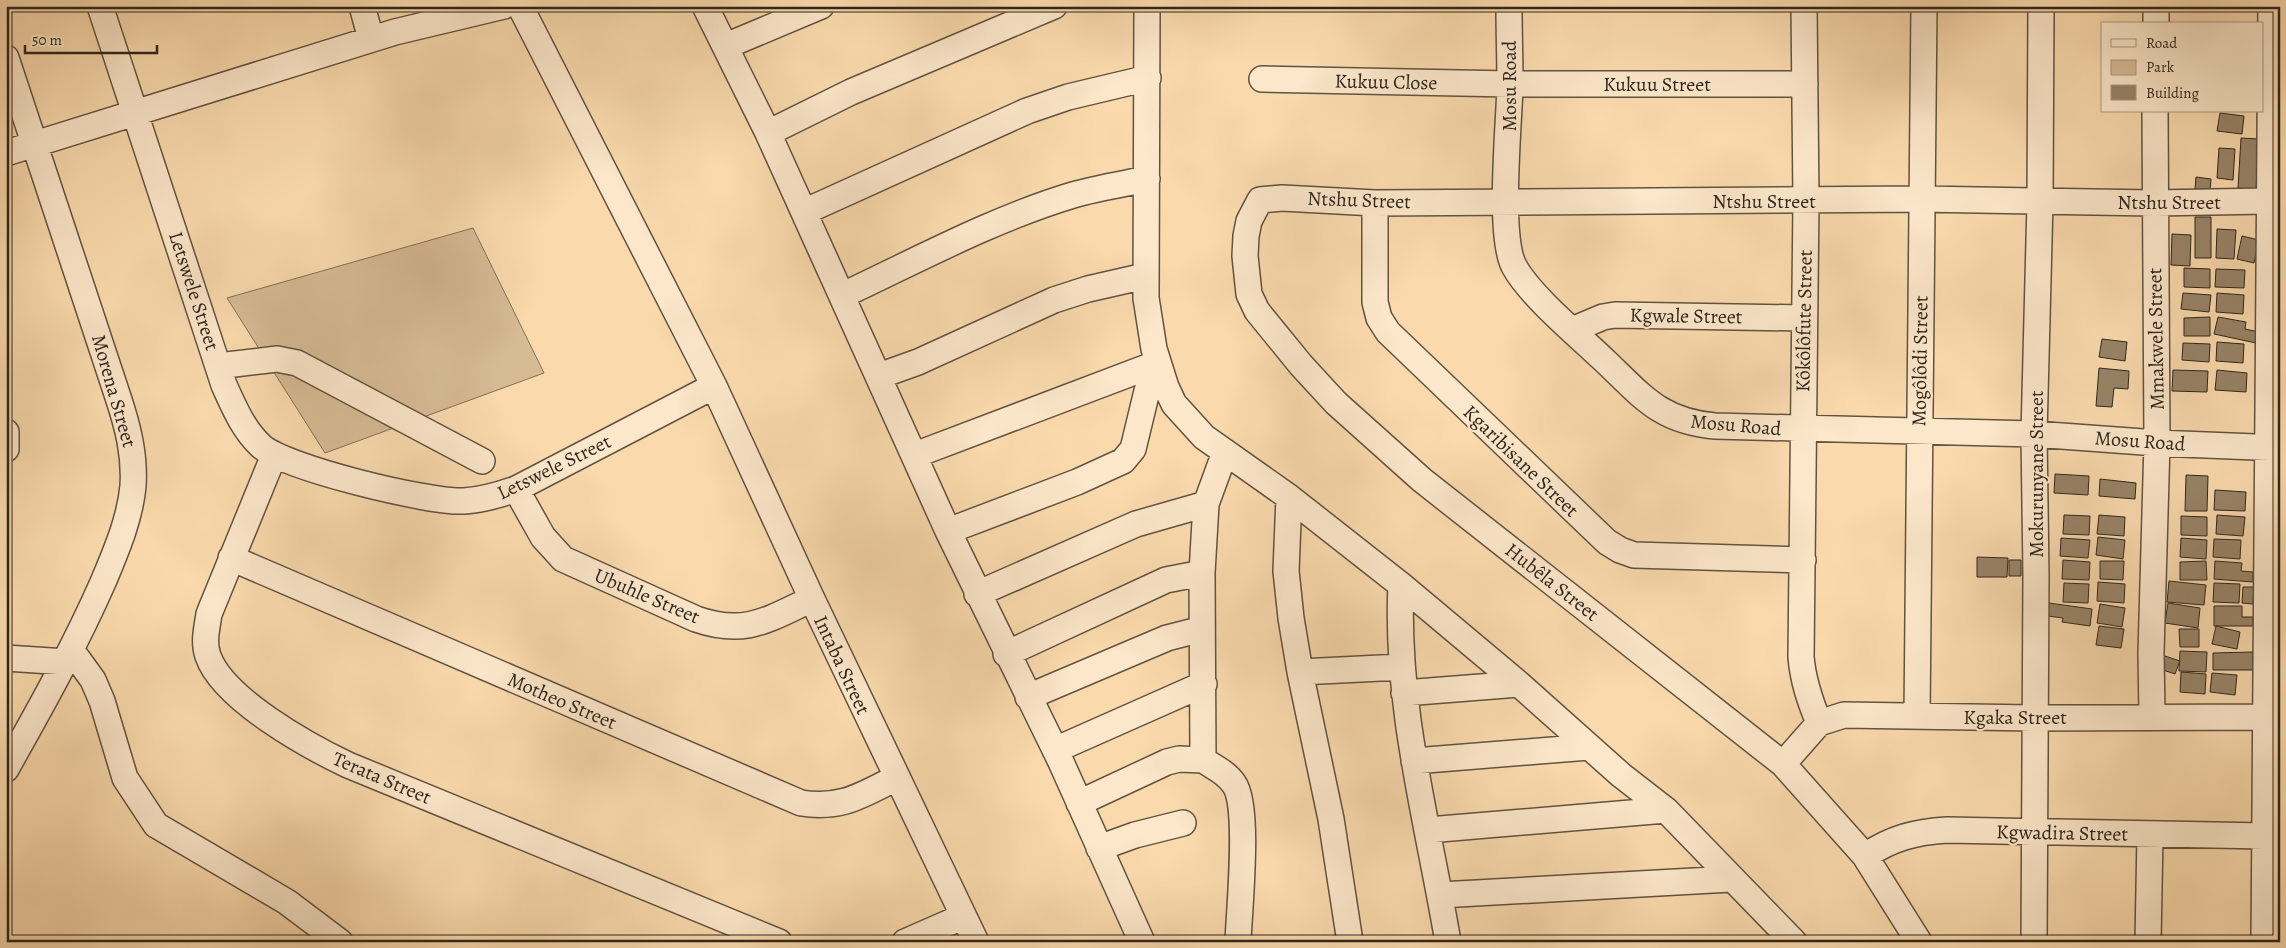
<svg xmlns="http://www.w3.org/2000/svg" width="2286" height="948" font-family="Alegreya,serif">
<rect width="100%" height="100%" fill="#fadaad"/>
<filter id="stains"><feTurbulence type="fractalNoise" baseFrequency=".004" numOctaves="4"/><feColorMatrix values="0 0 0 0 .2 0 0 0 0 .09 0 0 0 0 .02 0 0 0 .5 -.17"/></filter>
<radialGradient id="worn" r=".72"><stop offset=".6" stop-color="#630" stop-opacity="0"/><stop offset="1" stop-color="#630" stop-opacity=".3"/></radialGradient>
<path fill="#d7bb95" stroke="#827059" d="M473,228L544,373L325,453L227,298Z"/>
<path fill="#988468" stroke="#2e261d" d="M2220,113L2244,116L2242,134L2217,131Z
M2241,138L2259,139L2256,190L2238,188Z
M2219,148L2235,149L2233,180L2217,178Z
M2196,177L2211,179L2210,191L2195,189Z
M2195,217H2211V258H2195Z
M2217,229L2236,230L2234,259L2216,258Z
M2172,234L2191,235L2190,266L2171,265Z
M2242,236L2259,240L2254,263L2237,259Z
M2184,268L2210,269V288L2184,287Z
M2216,269L2245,270L2244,288L2215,287Z
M2183,293L2211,295L2209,312L2181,309Z
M2217,293L2244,295L2243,314L2216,312Z
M2210,317V336H2184V318Z
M2218,317L2246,322L2245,329L2259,332L2256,343L2214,334Z
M2102,339L2127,342L2125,361L2099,357Z
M2217,342L2244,344L2243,363L2216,361Z
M2183,343L2210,344L2209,362L2182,360Z
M2099,368L2129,371L2128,389L2114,388L2112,407L2096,406Z
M2173,370L2208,371L2207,392L2172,391Z
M2217,370L2247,373L2246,392L2215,390Z
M2055,474L2089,476L2088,495L2054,493Z
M2186,475L2208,476L2207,511H2185Z
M2100,479L2136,483L2135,499L2099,496Z
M2215,490L2246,492L2245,511L2214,510Z
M2064,515L2090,516L2089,535L2063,534Z
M2099,515L2125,517L2124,536L2097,534Z
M2217,515L2245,517L2243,536L2216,534Z
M2181,516L2207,517V536L2181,535Z
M2098,537L2125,540L2123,559L2096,555Z
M2061,538L2090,540L2088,558L2060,556Z
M2181,538L2207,540L2206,559L2180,557Z
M2214,539L2241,540L2240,559L2213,557Z
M1977,557L2008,558L2007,577H1977Z
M2009,560H2021V576H2009Z
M2063,560L2090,562L2089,580L2062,579Z
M2100,561H2124L2123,580L2100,579Z
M2206,561L2207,580H2180V562Z
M2215,561L2242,563L2241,571L2253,572V582L2214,579Z
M2169,581L2206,585L2204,605L2167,602Z
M2098,582L2125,584L2124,603L2097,601Z
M2064,583L2089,584L2088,603L2063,602Z
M2214,583L2240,584L2239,603L2213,602Z
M2243,587H2254L2253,604L2242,603Z
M2049,603L2092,609L2090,626L2062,622L2063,618L2048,616Z
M2168,603L2200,608L2198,628L2165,623Z
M2100,604L2125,608L2122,627L2097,623Z
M2214,606H2242V617H2253V626H2214Z
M2099,626L2124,629L2121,648L2096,645Z
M2216,626L2240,632L2237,649L2212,644Z
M2179,629H2199V647H2180Z
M2180,651L2207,652L2206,672L2179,671Z
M2253,652V670H2213V653Z
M2165,656L2180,661L2175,674L2160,669Z
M2181,672L2206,674L2205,694L2180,692Z
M2212,673L2237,675L2235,695L2210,692Z"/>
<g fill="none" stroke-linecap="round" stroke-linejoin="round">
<g stroke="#615341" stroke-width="28">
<path id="minor" d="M100,6L224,385C234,407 243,429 261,446C285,468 430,503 464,501C483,500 499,495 516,489L714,386
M362,6L371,39
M520,6L714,386L812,599L976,942
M705,6L768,133L948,531L1061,762L1142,942
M1147,6L1146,298L1154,349L1166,387L1174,404L1204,437L1289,497L1401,585L1519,684L1621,775L1666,810L1794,942
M1509,6C1509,33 1510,59 1510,86C1509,124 1498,236 1514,266C1530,296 1580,337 1605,361C1643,397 1660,421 1715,426L2034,434L2157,443L2280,448
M1804,6L1806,201L1801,657C1803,681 1810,701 1819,723
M2156,24V6
M726,46L821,6
M6,58L118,397C128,427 135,455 133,486C130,519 116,551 104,580C75,646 41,707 6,769
M1262,79L1510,84H1805
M768,133L851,92L1054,6
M6,153L395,32L504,6
M1375,203V302L1379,318L1388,332L1607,542L1620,550L1634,555L1803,560
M804,212L1027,111L1068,97L1148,78
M843,295C918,260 993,219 1073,195C1097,188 1123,184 1147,179
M1572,330L1603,317L1615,315L1803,318
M218,366L277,359L297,363L482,461
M879,376L918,362L1054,300L1088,289L1145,276
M6,432V449
M274,455L209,614C207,628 203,642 208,656C223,699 308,746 348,765L779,942
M915,455L1158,363
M516,489L543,537L563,559L696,619C745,636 767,620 812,599
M1289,497L1286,571L1291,618L1300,672L1331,819L1350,942
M1206,504L1202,573L1203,760C1214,767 1227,773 1234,784C1250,806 1239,910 1238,942
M948,531L1077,482L1123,461L1133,449L1147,391L1160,368
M231,558L801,803C842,809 860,796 896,778
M1401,585C1395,706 1428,823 1448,942
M977,594L1136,524L1206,504L1225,452
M72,651L93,680L102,701L125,778L156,825L287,902L340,942
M1006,654L1166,580L1202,573
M6,658L66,662
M1300,672L1401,667
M1404,693L1519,684
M1028,697L1167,638L1202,629
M1917,716L1924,6
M2152,716L2151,653L2157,443L2155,111
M1055,750L1204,684
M1414,761L1589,747
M1783,764L1819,723L1844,715L2035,718L2266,717
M1079,803L1167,762L1179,759L1203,760
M1428,830L1666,810
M1099,848L1135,835L1183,823
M1865,856C1892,838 1915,832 1947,830L2265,836
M1440,895L1731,879
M905,942L962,917
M1919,942L1865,856L1783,764L1422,480L1336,403L1301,365L1257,311L1249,294L1245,256L1246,236L1249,221L1260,200L1282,198L1375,203L1922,199L2154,203L2268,201
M2034,942L2036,575L2034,434L2040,202L2041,6
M2148,942L2150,835
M2264,942L2271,6"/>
</g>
<use href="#minor" stroke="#fce7ca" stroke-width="25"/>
</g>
<g text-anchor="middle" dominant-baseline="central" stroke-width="4.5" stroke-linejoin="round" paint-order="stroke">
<g font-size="20" fill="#2e261d" stroke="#fce7ca">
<text transform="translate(1386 82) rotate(1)">Kukuu Close</text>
<text x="1657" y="84">Kukuu Street</text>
<text transform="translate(1509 86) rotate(-90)">Mosu Road</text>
<text transform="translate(1359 200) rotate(2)">Ntshu Street</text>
<text x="1764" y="201">Ntshu Street</text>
<text x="2169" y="202">Ntshu Street</text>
<text transform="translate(194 291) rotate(72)">Letswele Street</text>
<text transform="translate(1686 316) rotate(1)">Kgwale Street</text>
<text transform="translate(1804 321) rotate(-89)">Kôkôlôfute Street</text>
<text transform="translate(2156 339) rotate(-91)">Mmakwele Street</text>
<text transform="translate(1920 361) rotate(-89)">Mogôlôdi Street</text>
<text transform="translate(114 391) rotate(74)">Morena Street</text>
<text transform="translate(1736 425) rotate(5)">Mosu Road</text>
<text transform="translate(2140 441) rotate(4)">Mosu Road</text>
<text transform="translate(1521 461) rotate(44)">Kgaribisane Street</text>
<text transform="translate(554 467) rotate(-26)">Letswele Street</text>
<text transform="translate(2036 474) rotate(-90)">Mokurunyane Street</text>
<text transform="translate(1552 582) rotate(38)">Hubêla Street</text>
<text transform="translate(647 596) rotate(23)">Ubuhle Street</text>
<text transform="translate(842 665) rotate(65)">Intaba Street</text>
<text transform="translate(562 701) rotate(23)">Motheo Street</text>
<text x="2015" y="717">Kgaka Street</text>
<text transform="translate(382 778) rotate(23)">Terata Street</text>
<text transform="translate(2062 833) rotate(1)">Kgwadira Street</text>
</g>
</g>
<rect width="2286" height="948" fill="none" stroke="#fadaad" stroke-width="25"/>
<rect x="8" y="8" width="2271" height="933" fill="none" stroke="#2e261d" stroke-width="2.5"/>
<rect x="12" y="12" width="2261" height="923" fill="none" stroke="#2e261d"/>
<rect x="2101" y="22" width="162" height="90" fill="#fce7ca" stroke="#aa9a85"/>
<rect x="2111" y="39" width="25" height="8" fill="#fce7ca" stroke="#aa9a85"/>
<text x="2146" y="48" font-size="15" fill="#2e261d">Road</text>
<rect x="2111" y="60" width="25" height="15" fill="#d7bb95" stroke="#aa9a85"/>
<text x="2146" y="72" font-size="15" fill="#2e261d">Park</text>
<rect x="2111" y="85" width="25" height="15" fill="#988468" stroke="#aa9a85"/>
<text x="2146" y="98" font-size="15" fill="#2e261d">Building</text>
<path d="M25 45v8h132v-8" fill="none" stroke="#2e261d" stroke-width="2.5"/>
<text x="32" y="45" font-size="15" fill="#2e261d" stroke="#fce7ca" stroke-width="4" paint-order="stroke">50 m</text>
<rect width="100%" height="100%" filter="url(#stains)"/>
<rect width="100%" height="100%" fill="url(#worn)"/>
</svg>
